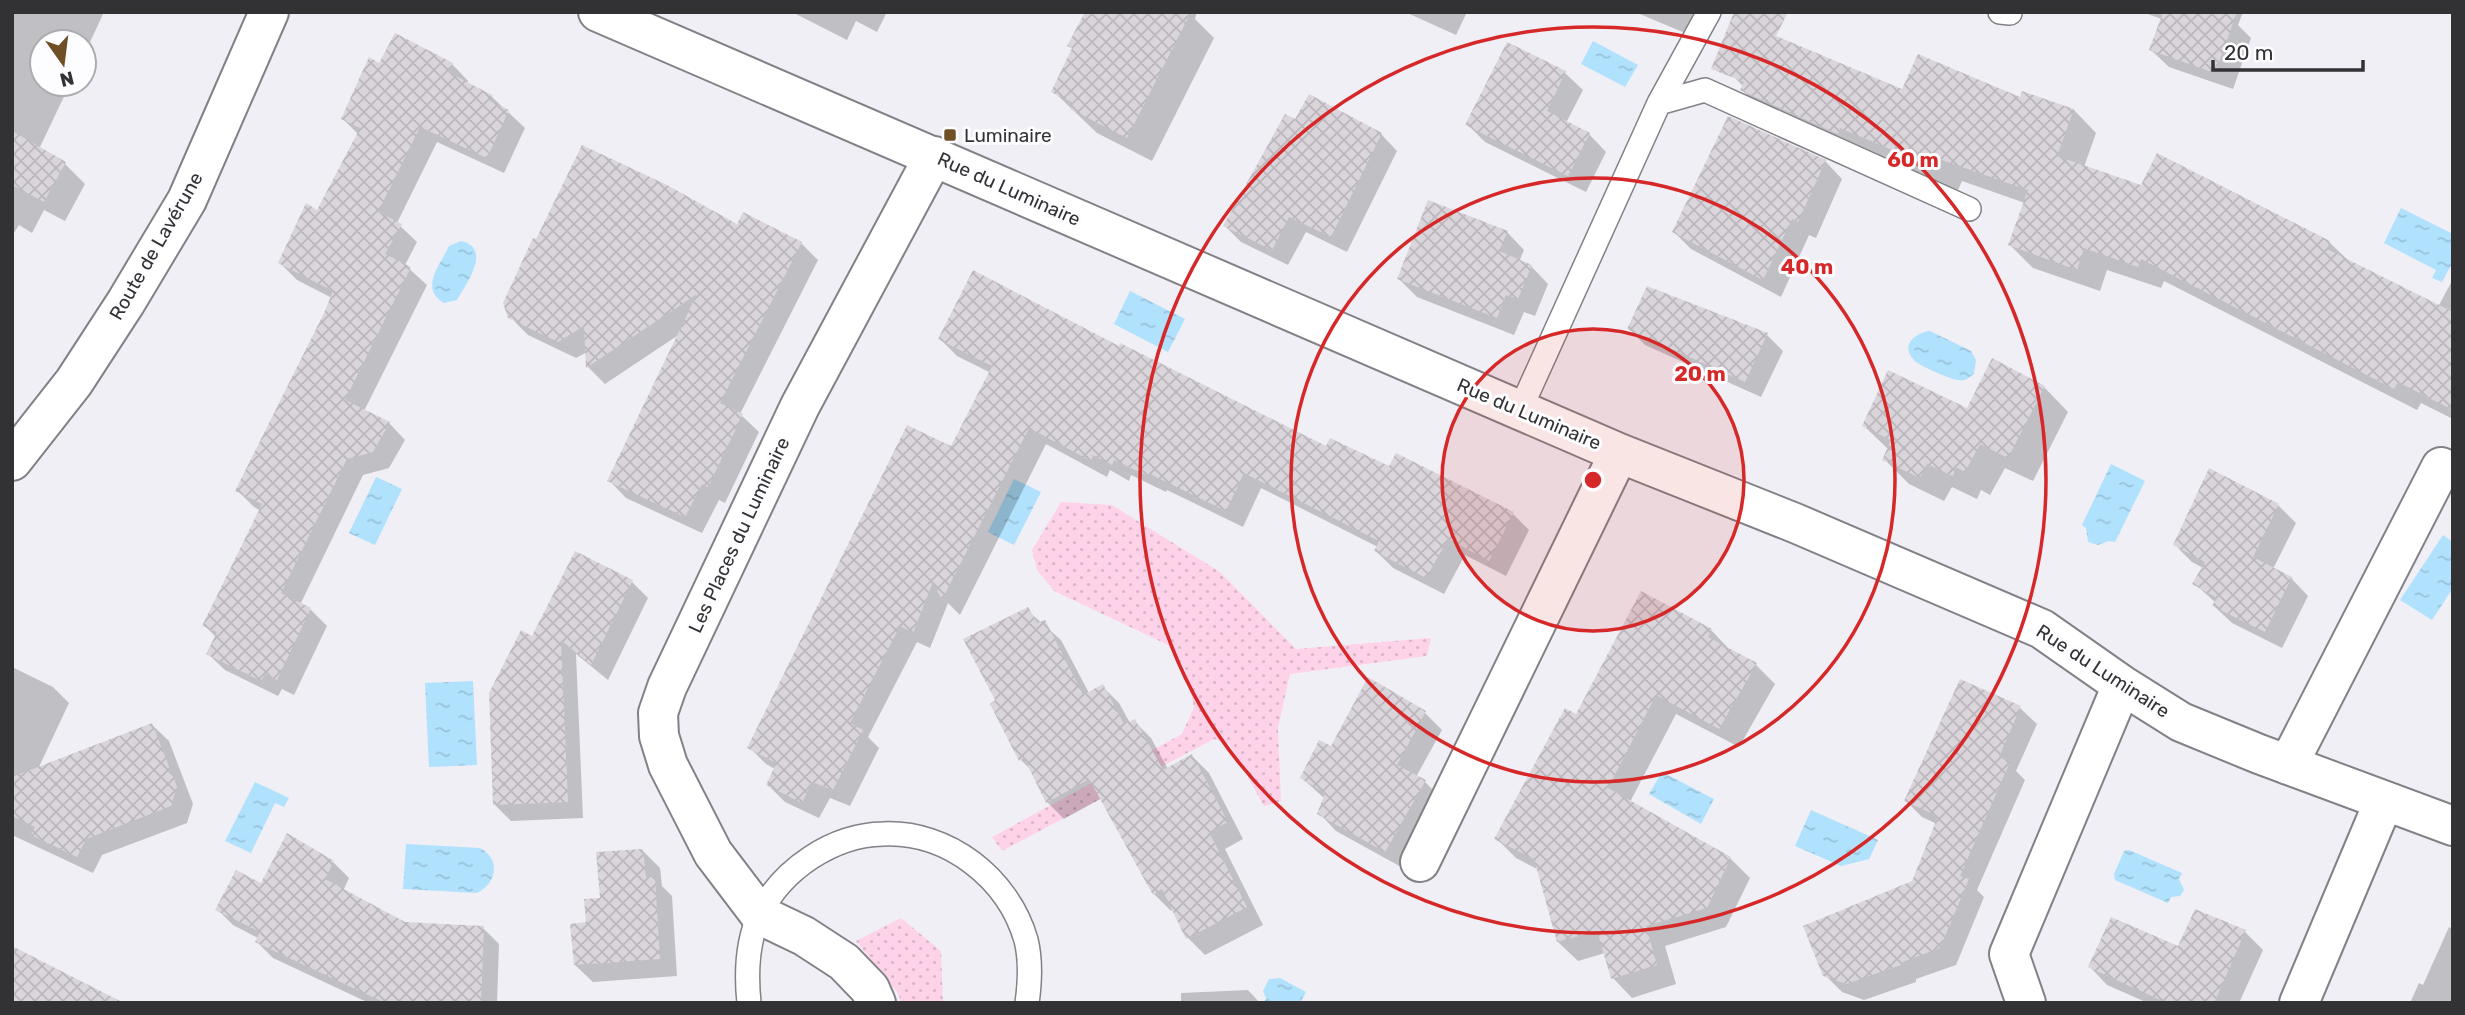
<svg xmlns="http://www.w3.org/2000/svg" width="2465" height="1015" font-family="Rubik,sans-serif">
<defs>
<pattern id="grass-dots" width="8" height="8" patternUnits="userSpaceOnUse" patternTransform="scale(1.75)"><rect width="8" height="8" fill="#fed3e9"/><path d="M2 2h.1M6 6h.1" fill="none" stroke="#dab6c8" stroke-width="1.8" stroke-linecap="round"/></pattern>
<pattern id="water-ripples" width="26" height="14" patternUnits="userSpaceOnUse" patternTransform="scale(1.75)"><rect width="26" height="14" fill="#b0e1fd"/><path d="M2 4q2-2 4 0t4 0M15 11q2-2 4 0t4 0" fill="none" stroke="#98c2d9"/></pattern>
<pattern id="building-cross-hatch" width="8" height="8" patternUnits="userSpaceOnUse" patternTransform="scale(1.75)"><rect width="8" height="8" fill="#dad5db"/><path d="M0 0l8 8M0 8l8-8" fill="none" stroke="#bcb7bd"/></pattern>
</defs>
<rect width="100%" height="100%" fill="#f0eff6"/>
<path fill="url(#grass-dots)" d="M1061,502L1112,505L1220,572L1296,649L1431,638L1427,656L1290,674L1278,728L1281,801L1264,806L1229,744L1214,739L1002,851L992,837L1182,734L1194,707L1185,669L1168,645L1054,591L1037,570L1032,550Z
M901,918L941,951L943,1003H902L897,992L856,941Z"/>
<path fill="url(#water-ripples)" d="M1593,41L1638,65L1625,87L1581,64Z
M2401,208L2453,234V262L2442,282L2432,278L2436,270L2384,243Z
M461,241C493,248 466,284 457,300L444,303C419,289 440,265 449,246Z
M1130,291L1185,319L1168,352L1114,324Z
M1930,331L1971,351L1976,360L1974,374C1970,376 1968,379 1964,380C1957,383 1919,366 1914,360C1900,345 1915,333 1930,331Z
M2111,464L2145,481L2115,542L2109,541L2098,545L2088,542L2086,528L2082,525Z
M376,477L402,489L375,545L349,533Z
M1014,479L1041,492L1014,545L988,532Z
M2443,535L2453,542V588L2432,620L2400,600Z
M473,681L477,765L429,767L425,683Z
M1662,772L1714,799L1701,824L1649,794Z
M255,782L289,798L284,807L275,803L251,853L225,841Z
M1811,810L1878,840L1869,859L1841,866L1795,846Z
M406,844L480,848C501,859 497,883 477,893L403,889Z
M2129,850L2182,873L2179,879L2184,890L2180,896L2171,897L2168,903L2115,880L2114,874L2124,851Z
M1280,978L1306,992L1300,1003H1264L1266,998L1263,991L1269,979Z"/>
<path fill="#0003" d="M12,12H104L84,55V42H42V84H70L39,149L65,164L85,184L65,221L44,210L32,233L19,225L12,236Z
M792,12H887L877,32L856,21L847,40Z
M1087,12H1197L1195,19L1214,38L1152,161L1097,133L1053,91L1074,50Z
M1405,12H1467L1456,35Z
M1635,12H1694L1685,33Z
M2142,12H2243L2238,25L2251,38L2233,89L2169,67L2151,50L2162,19Z
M452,64L468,81L467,84L491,96L525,128L504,173L437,142L397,223L417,242L405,265L427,285L364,411L389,423L405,440L389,468L363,475L300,605L310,609L327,626L294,695L282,689L278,696L225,670L208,654L216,637L204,625L261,511L254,507L238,491L332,298L297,280L280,263L318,212L358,134L343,119L380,66Z
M1565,73L1583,90L1566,123L1589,134L1606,152L1586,192L1485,142L1467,124Z
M1734,77L2021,99L2074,110L2096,133L2084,167L2141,187L2329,242L2350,262L2438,307L2453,279V419L2421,403L2417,410L2164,281L2161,288L2107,270L2100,291L2033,268L2010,245L2025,203L1962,181L1958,190L1863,150L1765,113L1742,90L1744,87Z
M1296,121L1381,134L1397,151L1347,252L1306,232L1288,265L1241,242L1225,226Z
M1825,161L1842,179L1816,238L1809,235L1781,297L1691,249L1674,232Z
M737,227L801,243L818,260L740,414L759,432L725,503L719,500L702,533L626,498L609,480L680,334L605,384L588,367L587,352L576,358L528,335L510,317Z
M1507,232L1524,250L1519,262L1531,266L1548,284L1535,316L1524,312L1514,335L1417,297L1399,279Z
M1629,329L1767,335L1783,351L1761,397L1645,345Z
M940,339L1119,348L1327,448L1513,514L1529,530L1506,576L1465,555L1444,594L1393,568L1376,551L1378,547L1261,488L1243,527L1167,490L1166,492L1131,475L1129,481L1110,470L1107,477L1046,444L960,615L948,603L930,648L917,642L868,737L879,748L850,806L830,798L819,818L785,802L768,785L775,769L766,764L749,747L952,449L991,373L957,356Z
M2044,387L2068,412L2033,481L2005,468L1990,495L1981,490L1977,499L1952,487L1944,501L1909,484L1885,460L1889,450L1864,426L1968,410Z
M2278,505L2296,523L2273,569L2291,578L2308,596L2282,648L2232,623L2214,606L2216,603L2195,584L2203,568L2192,562L2175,545Z
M576,553L632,582L648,598L608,680L576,654L583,818L511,821L495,805L533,638Z
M1027,610L1061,640L1089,693L1102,686L1119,703L1130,723L1134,721L1151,738L1168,769L1192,756L1209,773L1243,839L1225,849L1263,925L1205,955L1188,938L1174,909L1171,911L1154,894L1102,798L1064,819L1047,802L1032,771L1021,760L997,701Z
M1711,630L1730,650L1756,665L1775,684L1739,747L1676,714L1630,802L1730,858L1750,878L1726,927L1665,946L1676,984L1632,998L1613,978L1605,953L1578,961L1558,942L1539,870L1516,858L1497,839L1576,716Z
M12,667L53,687L69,703L38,769L152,725L169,741L193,804L187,823L102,855L93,873L12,835Z
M1961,681L2020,708L2037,724L2016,771L2025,780L1977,890L1984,897L1956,965L1916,979V982L1864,1000L1842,992L1825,975L1914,883L1937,824L1922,817L1906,801Z
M1425,713L1442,730L1416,777L1425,782L1442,799L1403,868L1336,831L1319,813L1325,799L1302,778L1332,748Z
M642,850L660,868L662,886L672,896L677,976L593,982L575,965L602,900Z
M333,862L349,878L343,891L404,923L483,928L499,944L497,1003H369L273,958L257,942L258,938L233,925L217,909L262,886Z
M2449,927L2453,929V1003H2410L2419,983L2423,985Z
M2245,932L2263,950L2239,1003H2148L2107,985L2090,967L2179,949Z
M1248,990L1260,1003H1181V993Z"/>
<path fill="url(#building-cross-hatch)" d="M1085,12H1191L1127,138L1070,109L1074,103L1051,92L1072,48L1067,46Z
M1734,12H1788L1776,36L1902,89L1918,54L2020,97L2022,91L2074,109L2057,156L2141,185L2157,153L2330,241L2327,249L2453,312V410L2398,382L2394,389L2141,259L2138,267L2084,248L2077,270L2008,245L2028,190L1939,159L1935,168L1840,128L1838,134L1740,90L1744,82L1711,69Z
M2163,12H2237L2215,73L2149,50Z
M395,33L453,63L448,72L492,95L490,101L509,110L487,158L420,127L378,212L402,224L385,254L411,267L345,400L390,422L373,452L347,459L281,593L311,608L277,680L265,674L261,681L206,654L217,632L202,626L262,504L235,491L324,313L333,291L278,263L306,203L317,210L360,128L341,119L369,57L379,63Z
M1507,42L1566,71L1547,111L1590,133L1568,176L1465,125Z
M1309,94L1382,133L1331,237L1289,217L1272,250L1223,226L1285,114L1295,119Z
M1728,116L1826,160L1798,222L1792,219L1763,280L1672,232Z
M12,131L66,162L44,202L12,185Z
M582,145L667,185L737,224L743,212L802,242L720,403L743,414L708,487L702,484L685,517L607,481L697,294L586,368L584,326L558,342L508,318L503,303L533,238L536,239Z
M1428,200L1508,231L1499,251L1532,265L1518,299L1506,295L1497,318L1397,279Z
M973,270L1119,346L1120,343L1326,446L1330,438L1389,466L1396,453L1514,512L1489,561L1448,539L1426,578L1374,551L1379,541L1244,473L1226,511L1150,474L1148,476L1114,460L1112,465L1093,455L1091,461L1029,428L942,600L933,582L913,633L900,626L850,723L863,730L833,790L812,782L802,803L766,785L776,763L747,748L907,425L951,446L992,366L938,339Z
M1647,286L1768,333L1745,382L1627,329Z
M1992,358L2045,386L2008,458L1980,444L1965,472L1956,467L1953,476L1927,464L1920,478L1882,460L1891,440L1862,426L1888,370L1967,408Z
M2209,468L2279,504L2253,557L2292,577L2265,632L2212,606L2217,598L2192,584L2205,562L2173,545Z
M575,551L633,580L591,665L561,640L568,802L493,805L489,693L521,630L532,636Z
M1641,591L1712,629L1708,637L1757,663L1719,729L1656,695L1608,788L1731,857L1707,908L1646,926L1657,965L1611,979L1597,931L1557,942L1534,859L1494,839L1565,708L1576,714Z
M1028,607L1037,623L1045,620L1083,695L1103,684L1124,724L1135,719L1163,770L1192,754L1228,822L1209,832L1247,907L1186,939L1162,889L1153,895L1089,779L1046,803L1024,758L1019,761L990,704L995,700L963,639Z
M1368,677L1426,711L1397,765L1426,780L1385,852L1317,814L1325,793L1300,778L1319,740L1331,746Z
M1960,679L2021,706L1999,757L2010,762L1960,876L1969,879L1940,948L1900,963L1901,965L1846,984L1823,976L1803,926L1912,881L1938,816L1904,801Z
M152,723L177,787L171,806L86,839L77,857L31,835L35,827L12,816V777Z
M287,833L334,861L325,879L405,922L484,926L481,1003L381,1001L255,942L260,932L215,910L236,870L261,883Z
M643,849L646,877H655L660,959L574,965L570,924L586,922L584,899L600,898L596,852Z
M2195,909L2246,930L2214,1003H2167L2088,967L2111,917L2178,946Z
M12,946L124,1003H12Z"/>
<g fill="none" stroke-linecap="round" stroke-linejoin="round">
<g stroke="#828187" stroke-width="26">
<path id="lane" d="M2000,12L2010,13
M1659,103L1709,12
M1520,410L1659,103L1705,90L1969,209
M749,1003C746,974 747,941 760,914C782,869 833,835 883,834C948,831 1008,878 1026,940C1031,960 1030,982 1027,1003"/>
</g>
<g stroke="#828187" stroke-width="42">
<path id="street" d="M598,12L1619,453L1795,523L2042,629L2122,685L2181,722L2259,754L2453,826
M2288,765L2441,467
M1420,862L1619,453
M876,1003L870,989L844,962L804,936L760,915L713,853L668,765L659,736L658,713L667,687L800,406L934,156
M2026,1003L2009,954L2122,685
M2299,1003L2384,801"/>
</g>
<g stroke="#828187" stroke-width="42">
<path id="secondary" d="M12,461L74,382L126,302L187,200L269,12"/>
</g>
<use href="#lane" stroke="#fff" stroke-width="23"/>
<use href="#street" stroke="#fff" stroke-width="38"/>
<use href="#secondary" stroke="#fff" stroke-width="38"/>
</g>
<circle cx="1593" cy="480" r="151" fill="#d62828" fill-opacity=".12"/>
<g fill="none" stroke="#d62828" stroke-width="3.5">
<circle cx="1593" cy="480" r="151"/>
<circle cx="1593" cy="480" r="302"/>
<circle cx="1593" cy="480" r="453"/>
</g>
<rect fill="#6f5026" stroke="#fdfdff" stroke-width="2.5" x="943" y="128" width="14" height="14" rx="3.5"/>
<g text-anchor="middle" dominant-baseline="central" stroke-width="6" stroke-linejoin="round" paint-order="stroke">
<g font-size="19" fill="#323234" stroke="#fdfdff" text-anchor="start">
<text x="964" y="135">Luminaire</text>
</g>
<g font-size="19" fill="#323234" stroke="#fdfdff">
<text transform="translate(1009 189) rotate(24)">Rue du Luminaire</text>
<text transform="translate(156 246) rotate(-60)">Route de Lavérune</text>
<text transform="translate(1529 414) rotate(23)">Rue du Luminaire</text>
<text transform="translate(739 535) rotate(-65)">Les Places du Luminaire</text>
<text transform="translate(2103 671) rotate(33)">Rue du Luminaire</text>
</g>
</g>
<circle cx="1593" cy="480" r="10" fill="#d62828" stroke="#fdfdff" stroke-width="3.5"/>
<g font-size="21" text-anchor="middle" font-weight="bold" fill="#d62828" stroke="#fdfdff" stroke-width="6" stroke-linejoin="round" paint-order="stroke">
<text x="1913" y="167">60 m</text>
<text x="1807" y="274">40 m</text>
<text x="1700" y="381">20 m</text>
</g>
<rect width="2465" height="1015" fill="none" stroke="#323234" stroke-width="28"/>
<g transform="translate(63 63) rotate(166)"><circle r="33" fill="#fdfdff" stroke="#acacae" stroke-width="2"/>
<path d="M0-5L12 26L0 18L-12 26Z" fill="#6f5026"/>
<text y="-10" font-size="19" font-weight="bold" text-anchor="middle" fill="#323234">N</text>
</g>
<path d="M2213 60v10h150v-10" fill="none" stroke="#323234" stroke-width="3.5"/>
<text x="2224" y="60" font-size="21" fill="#323234" stroke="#fdfdff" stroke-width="5" paint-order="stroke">20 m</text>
</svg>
